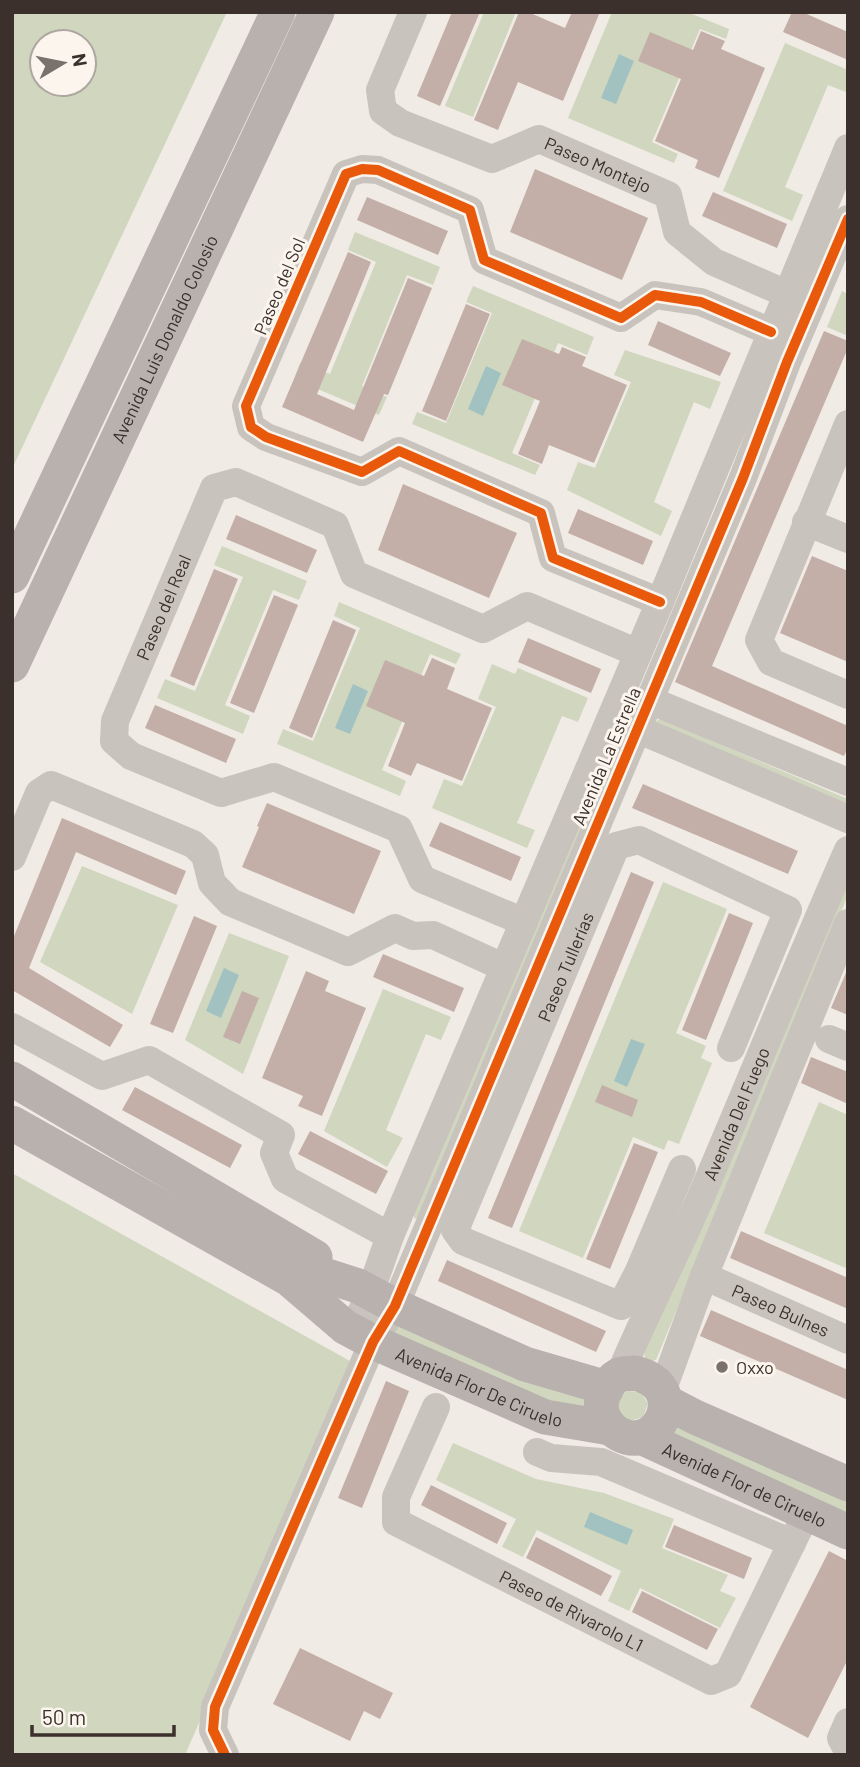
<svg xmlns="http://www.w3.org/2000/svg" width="860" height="1767" font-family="Barlow,sans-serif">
<rect width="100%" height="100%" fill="#f0ebe5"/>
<path fill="#d1d6bf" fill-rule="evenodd" d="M12,12H227L12,469ZM42,42H84V84H42Z
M484,12H516L473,117L445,106Z
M612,12H687L729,29L726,39L700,29L652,142L678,154L674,163L568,118Z
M785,43L848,70L846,92L828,85L785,187L803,195L792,221L723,191Z
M355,232L440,267L433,285L407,275L362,386L387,397L379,415L294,379L300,363L330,374L376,262L348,250Z
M473,286L594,337L587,355L558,343L512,453L540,465L535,475L412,424L417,412L446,423L492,313L466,302Z
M842,291L848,294V336L827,327Z
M625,350L721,382L710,409L694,402L654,502L672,511L661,536L567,490L578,462L595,468L631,382L614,375Z
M222,546L307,581L299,600L273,590L225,705L250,716L243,734L157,698L165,679L195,691L243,577L214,565Z
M339,602L461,654L456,664L430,654L382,770L406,781L400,796L277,744L283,729L313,741L360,628L334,616Z
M492,664L515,674L518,668L588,698L578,722L562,716L517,823L535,830L527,848L432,808L444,779L462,786L496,707L478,699Z
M661,719L848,799V806L660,726L656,721Z
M609,760L611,767L422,1216L415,1219L412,1212L602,763Z
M82,866L178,905L132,1014L40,962Z
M848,870V895L656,1360L645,1363L644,1349Z
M663,882L727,909L676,1033L706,1046L701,1058L712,1063L679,1144L668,1140L664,1150L633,1137L583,1258L519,1231Z
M229,933L289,956L243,1074L185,1040Z
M383,989L451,1017L441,1040L426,1034L386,1130L403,1138L387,1167L324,1131Z
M819,1102L848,1115V1269L764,1233Z
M12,1173L350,1361L299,1494L185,1755H12Z
M403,1324L586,1395L593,1408L549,1403L393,1334L395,1327Z
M627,1391L641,1392L648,1404L643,1417L631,1421L619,1414L618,1400Z
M669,1422L848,1499V1513L661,1433Z
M453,1443L536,1479L604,1493L674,1519L662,1548L728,1575L720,1591L736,1598L720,1628L640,1588L629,1611L608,1601L621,1571L537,1530L523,1557L502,1547L516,1519L436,1480Z"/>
<path fill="#a1c2c1" d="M619,54L634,61L616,104L601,98Z
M486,366L501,373L483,416L468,409Z
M353,684L368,691L350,734L335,728Z
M224,968L239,975L221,1018L206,1011Z
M631,1039L645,1044L627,1087L614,1081Z
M590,1512L633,1530L627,1545L584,1527Z"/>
<path fill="#c3afa7" d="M452,12H480L440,106L417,96Z
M519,12H528L565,28L572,12H600L563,101L518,82L498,130L474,120Z
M792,12H802L848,32V60L783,32Z
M701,31L725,41L721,49L765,68L719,178L695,168L698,160L655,141L681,79L638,61L650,32L693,50Z
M535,169L648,218L622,280L510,232Z
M713,192L787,224L777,248L702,216Z
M367,197L448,231L438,255L357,220Z
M348,252L371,262L317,394L354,410L408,278L432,288L388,395L384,394L363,442L282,407Z
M466,304L490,314L446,421L422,411Z
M658,321L731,353L720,376L648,345Z
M824,331L848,341V348L712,666L848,726V748L844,756L675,682Z
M522,339L559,354L562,347L586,357L582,366L627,385L594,463L549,445L542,464L518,454L540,401L502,385Z
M403,484L517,533L489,598L378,550Z
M578,509L653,541L643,565L568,533Z
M236,515L317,550L307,573L226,539Z
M812,556L848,571V662L780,633Z
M214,569L238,579L194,686L170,676Z
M274,595L298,605L254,713L230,703Z
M333,620L356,630L312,738L289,728Z
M528,638L601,669L591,693L518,662Z
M432,658L455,668L447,689L492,708L462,781L417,763L411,776L388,766L405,723L366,706L385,660L424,676Z
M155,705L236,739L226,763L145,728Z
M643,784L798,851L788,874L632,808Z
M267,803L381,851L354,914L242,867L259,827L257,826Z
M62,818L186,871L176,895L76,852L29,968L123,1025L110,1047L12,990V941Z
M440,822L521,857L511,881L429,846Z
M631,872L654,882L512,1228L488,1218Z
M729,913L753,923L706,1040L682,1030Z
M194,916L217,926L173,1033L150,1024Z
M383,954L464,988L454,1012L373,977Z
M848,968V1015L831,1008Z
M306,971L329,981L325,991L366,1008L322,1116L298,1106L303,1096L262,1078Z
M242,991L259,998L240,1044L223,1037Z
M811,1057L848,1072V1104L801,1083Z
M602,1085L638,1100L632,1117L595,1102Z
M135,1087L242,1145L230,1168L122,1110Z
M310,1131L388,1171L376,1194L298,1154Z
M634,1143L658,1152L610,1269L586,1259Z
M741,1231L848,1278V1309L730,1258Z
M447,1260L606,1331L596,1352L438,1281Z
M711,1310L848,1370V1400L700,1336Z
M386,1381L409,1391L362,1508L338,1498Z
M431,1485L507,1523L497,1544L421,1505Z
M674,1525L752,1558L744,1579L665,1547Z
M536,1537L612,1576L601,1596L526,1558Z
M829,1551L848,1561V1659L808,1738L750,1707Z
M642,1591L718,1629L707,1650L632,1612Z
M300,1648L393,1693L380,1719L364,1711L350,1741L273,1704Z"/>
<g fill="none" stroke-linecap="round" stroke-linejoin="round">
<g stroke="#c9c3be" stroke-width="28">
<path id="s1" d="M413,12L380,90L383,111L400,123L492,159L539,139L668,195L677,232L714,262L787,294"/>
<path d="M848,424L759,640L771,662L848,695"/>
<path d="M806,522L848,539"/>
<path d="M660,602L553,558L541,513L399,451L362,472L266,437L251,427L246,406L346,174L362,169L378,170L470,210L484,260L621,318L655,295L701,302L771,332"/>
<path d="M649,700L848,782"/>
<path d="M637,729L848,819"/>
<path d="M12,857L39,793L51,785L193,844L205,855L212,883L230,902L348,952L395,928L413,936L433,935L503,967"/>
<path id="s2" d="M524,922L422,879L399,829L274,777L221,793L131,756L114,741L115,721L214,488L236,482L335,525L354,574L483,629L527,606L638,653"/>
<path d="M12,1027L102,1076L149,1060L281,1135L274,1153L285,1179L390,1236"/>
<path d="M829,1039L848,1047"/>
<path id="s3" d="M682,1169L639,1271L621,1306L463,1241L455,1230L616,846L639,840L788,910L731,1048"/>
<path id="s4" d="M704,1276L848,1340"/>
<path d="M353,1331L370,1293L390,1236L660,602L848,148"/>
<path id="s5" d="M620,1374C647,1310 679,1249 706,1185C754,1073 799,961 848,850"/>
<path d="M663,1389L704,1276L848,923"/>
<path id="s6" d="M436,1407L396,1497V1522L711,1681L728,1674L806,1514"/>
<path d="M537,1452L551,1458L601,1462L792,1543"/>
<path d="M848,1722L841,1738L848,1751"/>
<path d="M225,1755L213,1730L215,1707L373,1342L395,1306L743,478L787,362L848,219"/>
</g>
<g stroke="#b8b1ad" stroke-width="35">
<path d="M12,576L278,12"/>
<path id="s7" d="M12,665L317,12"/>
<path d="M12,1079L315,1257"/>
<path id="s8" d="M12,1123L289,1279L345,1327L373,1342L545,1417L610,1428"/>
<path d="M279,1257L296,1266L358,1286L395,1306L525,1364L607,1388"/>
<path d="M635,1373C692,1387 658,1455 619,1434C610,1429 605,1422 602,1413C599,1400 606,1382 619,1375C623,1373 630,1374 635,1373Z"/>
<path d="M666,1402L695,1417L848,1484"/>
<path id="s9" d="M641,1437L848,1532"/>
</g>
<g stroke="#fbf5ee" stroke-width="15">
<path id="cycleway" d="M660,602L553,558L541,513L399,451L362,472L266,437L251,427L246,406L346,174L362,169L378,170L470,210L484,260L621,318L655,295L701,302L771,332
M225,1755L213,1730L215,1707L373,1342L395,1306L743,478L787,362L848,219"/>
</g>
<use href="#cycleway" stroke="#e8590c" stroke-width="10"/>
</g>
<circle fill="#7a716c" stroke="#fbf5ee" stroke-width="2.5" cx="722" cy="1367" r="7"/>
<g text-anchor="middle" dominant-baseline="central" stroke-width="6" stroke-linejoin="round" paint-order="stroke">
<g font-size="18" fill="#3b302b" stroke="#fbf5ee">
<text stroke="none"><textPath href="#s1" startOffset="341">Paseo Montejo</textPath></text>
<text transform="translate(279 286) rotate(-67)">Paseo del Sol</text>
<text stroke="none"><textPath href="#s7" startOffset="360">Avenida Luis Donaldo Colosio</textPath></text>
<text stroke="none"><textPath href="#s2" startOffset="620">Paseo del Real</textPath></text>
<text transform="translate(606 756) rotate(-67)">Avenida La Estrella</text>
<text stroke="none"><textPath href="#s3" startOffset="620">Paseo Tullerías</textPath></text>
<text stroke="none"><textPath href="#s5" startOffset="285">Avenida Del Fuego</textPath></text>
<text stroke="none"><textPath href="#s4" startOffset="84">Paseo Bulnes</textPath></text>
<text stroke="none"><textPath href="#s8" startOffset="539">Avenida Flor De Ciruelo</textPath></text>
<text stroke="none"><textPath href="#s9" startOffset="114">Avenide Flor de Ciruelo</textPath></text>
<text stroke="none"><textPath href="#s6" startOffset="320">Paseo de Rivarolo L1</textPath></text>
</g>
<g font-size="18" fill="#3b302b" stroke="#fbf5ee" text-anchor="start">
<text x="736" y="1367">Oxxo</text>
</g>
</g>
<rect width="860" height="1767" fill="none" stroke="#3b302b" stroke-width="28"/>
<g transform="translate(63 63) rotate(80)"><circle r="33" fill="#fbf5ee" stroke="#aea6a0" stroke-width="2"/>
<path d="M0-5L12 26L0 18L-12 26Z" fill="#7a716c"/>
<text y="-10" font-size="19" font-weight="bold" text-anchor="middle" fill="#3b302b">N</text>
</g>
<path d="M32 1725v10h142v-10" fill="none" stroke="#3b302b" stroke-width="3.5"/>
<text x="42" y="1725" font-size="21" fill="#3b302b" stroke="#fbf5ee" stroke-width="5" paint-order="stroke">50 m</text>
</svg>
